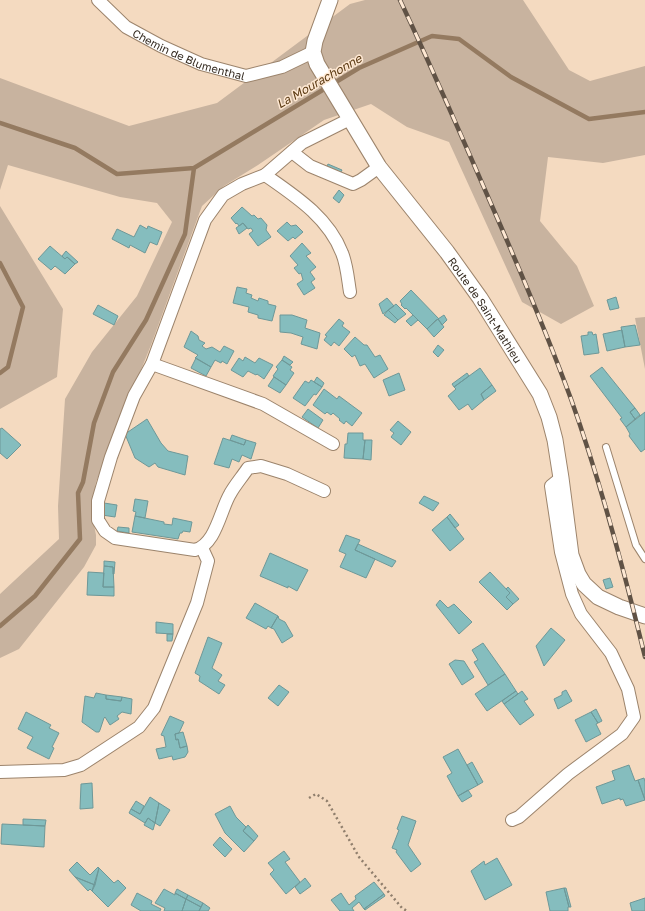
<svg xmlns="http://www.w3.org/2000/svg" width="645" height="911" font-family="'Golos Text',sans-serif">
<rect width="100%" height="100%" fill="#f4dac0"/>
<path fill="#c8b39f" d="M365,0H523L569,70L590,81L645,66V155L603,163L548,157L540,221L577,266L594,306L561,324L522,302L449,142L407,127L371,104L324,120L258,165L224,186L202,206L151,345L96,482L91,510L96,535V545L84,567L19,649L0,658V594L59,539L58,506L65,399L92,352L137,296L172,222L157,203L120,197L8,165L0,190V78L129,126L217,103L350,4Z
M0,206L63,309L57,377L0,409Z
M645,317V369L635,318Z"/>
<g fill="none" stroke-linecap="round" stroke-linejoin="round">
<path stroke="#947a60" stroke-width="4.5" d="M0,123L75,148L117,174L194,168L359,68L432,36L459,39L511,77L589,119L645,112
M0,263L23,307L8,367L0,373
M0,626L35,596L80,539L78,493L83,482L94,423L113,372L146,320L185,234L194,168"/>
</g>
<path fill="#85bdbe" stroke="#6e9898" d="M328,164L342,170L340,174L326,168Z
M339,190L344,195L339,203L333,198Z
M242,207L252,216L254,215L258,219L261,218L267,225L266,230L271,237L258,246L249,234L253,231L251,228L248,229L243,223L239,226L237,223L236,224L231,218Z
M287,222L291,226L296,225L303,232L295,239L293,237L288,241L277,231Z
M243,223L247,228L239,234L236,228Z
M140,225L147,229L148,226L162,232L157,245L150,242L145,253L130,245L129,248L112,239L117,229L134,237Z
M302,243L311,253L306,256L316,267L310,272L315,279L311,282L315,288L304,295L297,284L303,280L301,273L299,274L294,268L298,265L290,256Z
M50,246L65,259L67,257L75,264L65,274L55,266L51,270L38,259Z
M66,251L78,262L75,264L67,257L65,259L62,256Z
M237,287L247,289L246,293L252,295L251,298L258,301L259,298L268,301V304L276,306L272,321L258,318V315L248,312L249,307L233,303Z
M411,290L439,319L436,320L427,329L406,308L405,309L401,305L402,304L400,301Z
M616,297L619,308L610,310L607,300Z
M387,298L394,306L383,314L379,304Z
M396,304L406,314L398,320L388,310Z
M98,305L118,316L114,325L93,314Z
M388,310L398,320L395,323L384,315Z
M280,315H292L307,320L305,328L320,333L317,349L301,344L303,337L291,333L280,332Z
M413,315L418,320L411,326L406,321Z
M444,315L447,320L442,325L438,319Z
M339,319L344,323L342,326L350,332L339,346L334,342L331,346L324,340L327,336L325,335Z
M438,319L444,327L434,337L427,329Z
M635,325L640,345L625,347L621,327Z
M622,330L625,347L607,351L603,334Z
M191,331L198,336L199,340L205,343L202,346L206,349L212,347L220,352L224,346L234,351L227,364L222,361L221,363L215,360L211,367L195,358L198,355L184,347Z
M588,332H592L593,335L596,334L599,353L584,355L581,336L588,335Z
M355,337L364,345H367L375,357L380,355L388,369L374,378L365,364L360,366L355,355L352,357L344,349Z
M438,345L444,350L438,357L433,352Z
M284,356L293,362L290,365L282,360Z
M245,357L255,363L259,358L273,365L264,379L257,374L256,375L248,371L243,377L231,370L239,358L243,361Z
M196,358L211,367L206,376L191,368Z
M282,360L292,367L290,370L294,373L286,385L273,376L278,369L276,367Z
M602,367L635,408L630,412L635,419L626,427L620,419L622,418L590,376Z
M480,368L492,385L481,394L484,400L472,410L468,404L459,410L448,396L456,389L454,387Z
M399,373L405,390L389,396L383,380Z
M467,373L469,376L454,387L452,384Z
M274,377L286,385L280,393L268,386Z
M317,377L324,383L322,387L314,382Z
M311,380L322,387L316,395L314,394L305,406L293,398L305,381L309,383Z
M492,385L496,391L484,400L481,394Z
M324,389L337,399L339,396L362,413L352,426L346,421L344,424L339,420L340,419L333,413L331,415L327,412L325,414L313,405Z
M635,408L640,415L635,419L630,412Z
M308,409L323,420L318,428L302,417Z
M645,412V449L641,452L629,436L630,434L626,427Z
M147,419L161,443L168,451L188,456L185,475L158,467L155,463L149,467L135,458L125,434Z
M398,421L411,432L401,445L391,437L394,433L390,430Z
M2,428L21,445L7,459L0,453V429Z
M348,433H363V440H365L363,459L344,458L345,444H347Z
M232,435L246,440L244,445L230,440Z
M223,438L244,445L246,440L256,443L251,459L242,455L239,462L232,459L229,468L214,464Z
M365,440H372L371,460L363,459Z
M424,496L439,503L433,511L419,503Z
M135,499L148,501L145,518L135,516L136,512L133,511Z
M104,503L117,505L115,517L102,515Z
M450,514L459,525L455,528L447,517Z
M135,516L164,522V524L172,525L173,518L192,522L190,532L183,531L182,533H180L178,539L132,532Z
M447,517L464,539L450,551L432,530Z
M118,527L129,528V533L117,531Z
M346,535L360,540L355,550L375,559L366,578L340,567L346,554L339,551Z
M358,544L396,561L392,567L355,550Z
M270,553L308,570L297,591L288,586V588L260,576Z
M104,561L115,562L114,574H113V567L104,566Z
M104,566L113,567L114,587H103Z
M88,572L104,573L103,587H114V596L87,595Z
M490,572L510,593L506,597L513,604L507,610L479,582Z
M610,578L613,587L606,589L603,580Z
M508,587L519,599L513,604L506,597L510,593L506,589Z
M440,600L448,608L454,604L472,622L459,634L436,605Z
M255,603L278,616L271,628L268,626L266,629L246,618Z
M278,616L279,619L285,622L293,636L282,643L274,629L271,628Z
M156,622L173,624V634L156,633Z
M551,628L565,640L544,666L536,646Z
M167,634H173L172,641H167Z
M208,637L222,643L212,668L222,675L218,681L225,685L219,694L199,681L200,676L195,673Z
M483,643L505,674L488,685L474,662L478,660L472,650Z
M455,660L464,661L474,677L462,685L449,664Z
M505,674L516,691L487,711L475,694Z
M279,685L289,692L278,706L268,698Z
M566,690L572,701L558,709L554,699L562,695V692Z
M516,691L518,694L504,704L502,701Z
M522,691L528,699L524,701L534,715L520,725L504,704Z
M96,693L106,695V699L121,701L122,697L132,699L131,714L122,712L117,716L119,719L110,725L105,717L104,718L100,730L99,732H96L82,722L85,696L94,698Z
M106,695L122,697L121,701L106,699Z
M596,709L602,721L598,723L591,712Z
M26,712L51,725L49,728L59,733L52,747L54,748L49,759L27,748L33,737L18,729Z
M591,712L598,723L596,724L601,734L586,742L575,720Z
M170,716L184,722L179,733L175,734L176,740L178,739L180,748L187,746L188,752L185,757L173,760L172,756L159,759L156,749L166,747L164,736L161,735Z
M183,732L187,746L180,748L178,739L176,740L175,734Z
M458,749L478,785L458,796L447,776L452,773L443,757Z
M472,762L483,782L478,785L467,765Z
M629,765L635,781L638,780L645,800L626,806L623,799L620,800V798L602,804L596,787L615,780L612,771Z
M644,778L645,782V800L638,780Z
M92,783L93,808L80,809L81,784Z
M468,790L472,796L462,802L458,796Z
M150,797L159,803L155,823L148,818L145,823L129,813L131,809L140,814Z
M136,801L144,806L140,814L131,809Z
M159,803L170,810L160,826L155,823Z
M230,806L236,817L246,827L243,831L254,841L244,852L225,833L215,814Z
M402,816L416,821L408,845L421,864L411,872L396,852L397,850L392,848L399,830L397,829Z
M148,818L155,823L153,830L144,825Z
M23,819L46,820L45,826L23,825Z
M2,824L45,826L44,847L1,844Z
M248,825L258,836L254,841L243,831Z
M220,837L232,849L225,857L213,845Z
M284,851L290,859L285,862L300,882L286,894L270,874L274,870L268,863Z
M497,858L512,885L485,900L471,871L484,861L485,865Z
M77,862L90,875L98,867L99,868L95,885L75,877L69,870Z
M99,868L114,883L118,880L126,888L108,907L92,891Z
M75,877L95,885L92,891L90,889L88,891Z
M305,878L311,886L300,894L295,887Z
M374,882L384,894L364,909L359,902L352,908L354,911H340L331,900L341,893L349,905L356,899L355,896Z
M564,888L569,907H568V911H550L546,892Z
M564,888H566L571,907H569Z
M164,889L175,895V893L186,899L182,911H164L165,908L155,903Z
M177,889L188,895L186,899L175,893Z
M137,893L152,901L151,904L161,909L160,911H141L131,905Z
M384,894L385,896L365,910L364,909Z
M188,895L203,903L201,907L186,899Z
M645,898V911H632L630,903Z
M186,899L201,907L199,911H182Z
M203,903L210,908L208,911H199Z"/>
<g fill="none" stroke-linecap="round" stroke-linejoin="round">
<g stroke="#9c846c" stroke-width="8">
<path id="service" d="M606,447L636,545L645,559"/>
</g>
<g stroke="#9c846c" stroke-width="14">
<g id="minor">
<path id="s1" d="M98,0L126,27L161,46L201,64L246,76L282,67L313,52"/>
<path d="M292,152L310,166L353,184L361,180L379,167"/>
<path d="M265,175C295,196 328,217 342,253C347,265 348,280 350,292"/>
<path d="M152,364L263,404L333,444"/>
<path d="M324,491L287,474L261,466L248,468C242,477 235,485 230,494C220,511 216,544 195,550L115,538L105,531L98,520V501L111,457L134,396L152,364L205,220L223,195L242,184L265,175L302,143L350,119"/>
<path d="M0,772L64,770L81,765L139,727L154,708L197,603L208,561L202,548"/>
<path d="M512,820L519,817L568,774L622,734L634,717L628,689L611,653L581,614L572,594L561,552L551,486L561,478"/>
</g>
</g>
<g stroke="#9c846c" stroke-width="17">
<g id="tertiary">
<path id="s2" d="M330,0L315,41L313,52L317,64L379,167L447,252L480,298L540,394L549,417L555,440L561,478L571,555L578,574L584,584L598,597L619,607L645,616"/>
</g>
</g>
<path stroke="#8f7e6c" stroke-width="2.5" stroke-dasharray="2 3" stroke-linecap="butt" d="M309,798L316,794L327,801L359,857L402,908L407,911"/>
<use href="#service" stroke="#fff" stroke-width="6"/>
<use href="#minor" stroke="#fff" stroke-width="12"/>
<use href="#tertiary" stroke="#fff" stroke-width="15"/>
<g stroke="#605245" stroke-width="4.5">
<path id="rail" d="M400,0C432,68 462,137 492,206C520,270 547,334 571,399C601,483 624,570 645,657"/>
</g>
<use href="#rail" stroke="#fee8d3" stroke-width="3" stroke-dasharray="9" stroke-linecap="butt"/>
</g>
<g text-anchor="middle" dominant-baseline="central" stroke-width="3" stroke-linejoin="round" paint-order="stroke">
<g font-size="11" fill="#33291f" stroke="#fee8d3">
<text stroke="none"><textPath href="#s1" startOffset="108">Chemin de Blumenthal</textPath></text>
<text stroke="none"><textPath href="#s2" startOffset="366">Route de Saint-Mathieu</textPath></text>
</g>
<g font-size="12" font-style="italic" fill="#5b3a13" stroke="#fee8d3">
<text transform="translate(319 81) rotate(-30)">La Mourachonne</text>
</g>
</g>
</svg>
